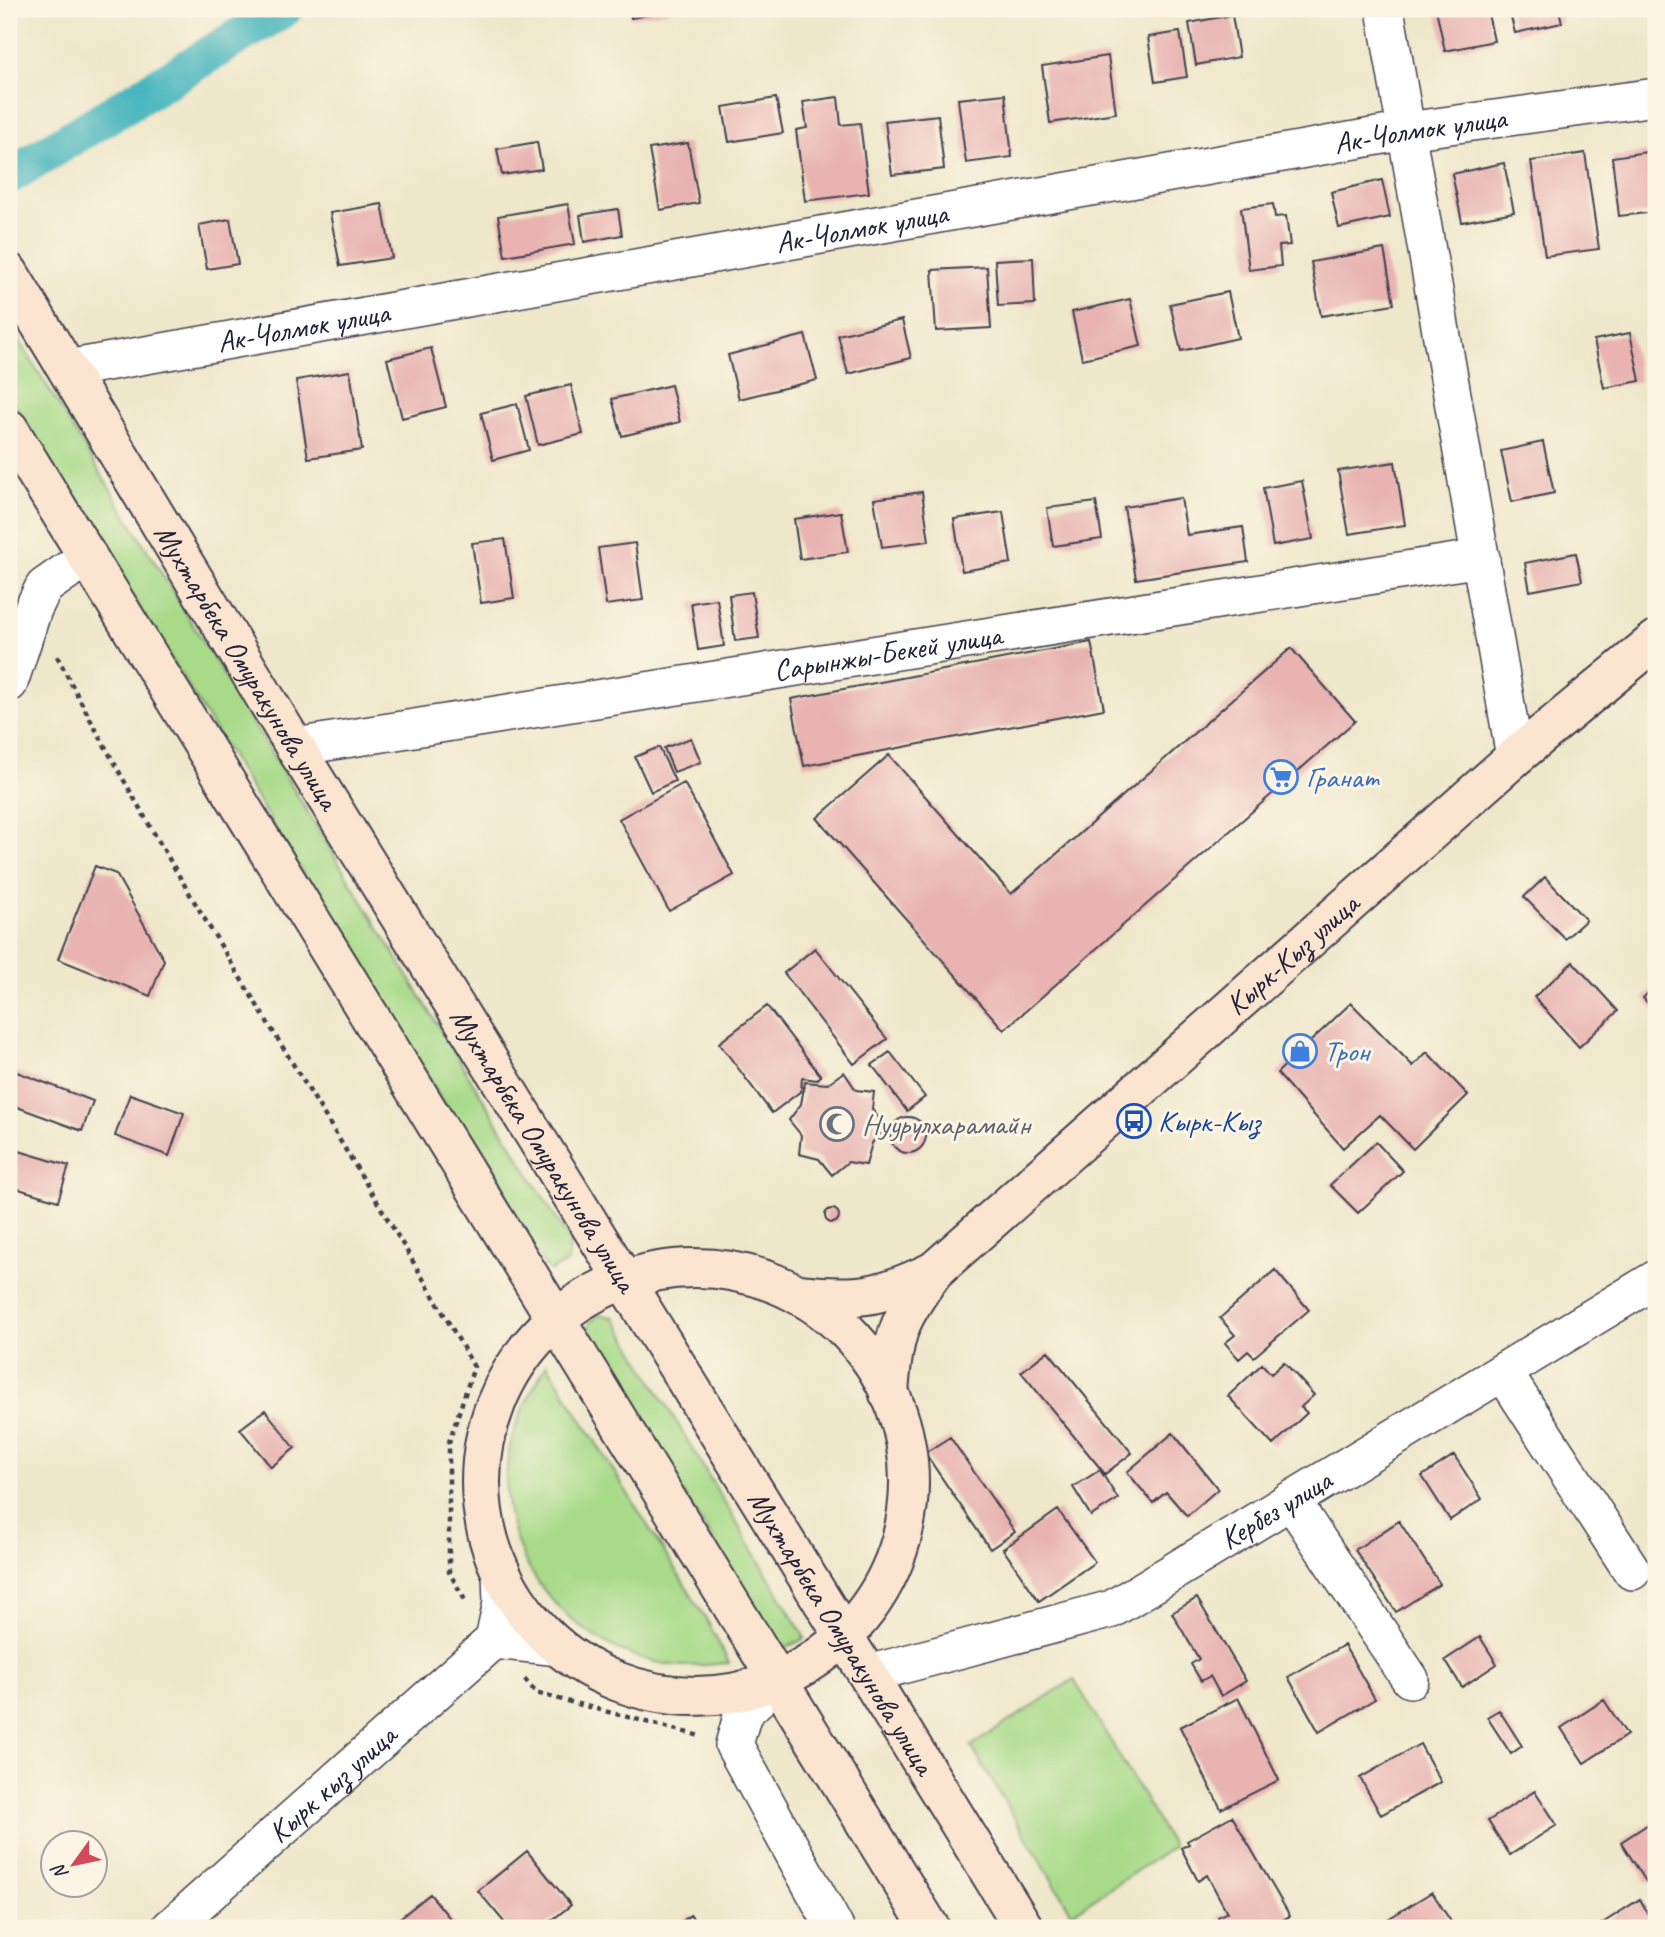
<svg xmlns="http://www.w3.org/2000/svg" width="1665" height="1937" font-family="Caveat,sans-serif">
<rect width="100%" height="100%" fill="#fcf5e5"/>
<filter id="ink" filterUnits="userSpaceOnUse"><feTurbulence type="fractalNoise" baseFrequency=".0143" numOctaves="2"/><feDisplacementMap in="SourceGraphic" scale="14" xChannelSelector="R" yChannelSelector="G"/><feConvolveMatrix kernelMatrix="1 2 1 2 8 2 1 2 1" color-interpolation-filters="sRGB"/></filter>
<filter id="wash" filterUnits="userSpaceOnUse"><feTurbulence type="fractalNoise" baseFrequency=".00686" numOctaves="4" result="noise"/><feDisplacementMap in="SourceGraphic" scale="28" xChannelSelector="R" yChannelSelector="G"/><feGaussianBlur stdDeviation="1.57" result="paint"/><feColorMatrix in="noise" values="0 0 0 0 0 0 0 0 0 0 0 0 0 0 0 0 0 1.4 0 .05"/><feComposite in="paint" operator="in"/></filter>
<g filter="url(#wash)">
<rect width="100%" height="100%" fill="#efe7ca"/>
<path fill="#a8da89" stroke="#657e62" stroke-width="2" d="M9,324L570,1241L568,1262L550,1271L543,1264L9,395Z
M599,1315L614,1317L805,1638L782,1650L588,1342C587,1329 587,1322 599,1315Z
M547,1364L709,1624L729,1663C711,1664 689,1668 671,1665C576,1650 498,1567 507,1467C510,1428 528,1397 547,1364Z
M1074,1679L1173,1847L1072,1913L971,1746Z"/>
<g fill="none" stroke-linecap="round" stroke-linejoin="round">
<path stroke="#46b5be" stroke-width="37" d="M9,176L284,9"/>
</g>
<g id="blocks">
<path fill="#e8b3b1" d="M630,9H670L671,11L631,18Z
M1436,9H1487L1494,41L1445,51Z
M1509,9H1559L1562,23L1515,33Z
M1232,15L1239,57L1196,65L1189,23Z
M1180,32L1187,77L1155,82L1148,37Z
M1108,56L1116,113L1050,123L1042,66Z
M1005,94L1012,157L966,163L958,99Z
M838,97L841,125L860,123L869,193L805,201L796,130L807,128L803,102Z
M776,98L783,133L729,142L723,107Z
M938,115L944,169L892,175L885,121Z
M537,142L542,169L502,175L497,149Z
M688,143L699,203L660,210L649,149Z
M1654,151L1656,212L1619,216L1612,157Z
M1585,153L1599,249L1545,256L1531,161Z
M1504,163L1514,212L1462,222L1452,174Z
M1382,180L1390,217L1339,228L1331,192Z
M382,204L392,258L340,266L330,213Z
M568,204L575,244L505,256L498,216Z
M1273,204L1275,217L1286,216L1290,245L1279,246L1281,266L1249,270L1241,208Z
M618,209L622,235L584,242L580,215Z
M230,219L238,264L207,269L199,225Z
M1384,249L1394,304L1321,316L1311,262Z
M1033,258L1035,304L998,306L995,260Z
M987,267L991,328L936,331L932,270Z
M1228,292L1238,338L1181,351L1170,304Z
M1130,299L1141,346L1082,359L1072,312Z
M902,320L911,358L848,374L838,335Z
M1630,333L1640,381L1604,388L1594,340Z
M805,335L817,380L739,399L728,355Z
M431,348L446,407L402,418L387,359Z
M350,371L362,450L308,458L296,380Z
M571,385L583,434L538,445L526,396Z
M671,385L680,422L622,436L612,399Z
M517,404L529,450L493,460L481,413Z
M1543,442L1554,493L1512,502L1501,451Z
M1395,462L1405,525L1349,534L1338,471Z
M1302,481L1313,539L1273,546L1263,488Z
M922,492L929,541L882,547L874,499Z
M1181,498L1187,535L1243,527L1248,562L1136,579L1124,507Z
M1096,502L1102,539L1053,546L1047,508Z
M841,512L848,552L800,559L794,519Z
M1003,512L1011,563L962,571L954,519Z
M505,539L514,598L481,603L472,543Z
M635,543L643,600L606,605L598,548Z
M1576,553L1582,581L1530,591L1525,563Z
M752,592L759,638L735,641L729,595Z
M717,599L724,646L698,650L691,603Z
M1091,642L1104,709L804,766L791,699Z
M1291,648L1355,721L1004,1030L817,818L889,755L1011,894Z
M691,738L701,762L674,772L664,748Z
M659,747L675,781L651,792L635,757Z
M684,783L734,875L669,911L619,819Z
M95,866L116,874L164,960L150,996L58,959Z
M1545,877L1586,920L1565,939L1524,897Z
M815,948L887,1039L854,1064L784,973Z
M1573,962L1618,1011L1579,1047L1534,997Z
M1656,985V1012L1643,998Z
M1351,1003L1413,1066L1427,1052L1468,1095L1413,1149L1380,1115L1343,1148L1277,1073Z
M767,1006L821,1076L817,1080L802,1078L801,1091L772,1113L719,1043Z
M890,1052L925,1097L907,1111L872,1065Z
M9,1069L93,1101L82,1131L9,1104Z
M844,1072L856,1090L874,1092L872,1109L886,1128L872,1143L866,1165L848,1162L832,1175L819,1159L799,1154L801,1135L789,1120L801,1104L805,1082L827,1084Z
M130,1094L184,1113L169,1156L115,1136Z
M890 1135a18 18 0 1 1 36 0a18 18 0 1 1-36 0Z
M1376,1142L1403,1171L1358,1213L1330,1185Z
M9,1148L69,1166L58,1201L9,1186Z
M825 1216a7 7 0 1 1 14 0a7 7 0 1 1-14 0Z
M1275,1270L1309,1310L1254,1357L1248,1351L1239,1359L1225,1343L1235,1335L1220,1318Z
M1048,1351L1132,1453L1105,1474L1021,1372Z
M1284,1362L1314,1395L1301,1407L1307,1413L1273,1445L1228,1396L1262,1364L1271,1374Z
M265,1410L295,1448L271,1467L240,1429Z
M1173,1433L1218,1489L1187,1516L1166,1492L1153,1503L1127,1472Z
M950,1437L1015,1532L990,1549L925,1453Z
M1454,1455L1482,1499L1450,1520L1422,1476Z
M1100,1470L1118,1499L1091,1516L1073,1487Z
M1058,1510L1095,1562L1039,1601L1003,1549Z
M1399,1521L1440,1584L1396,1612L1355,1550Z
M1197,1598L1246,1681L1221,1696L1210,1676L1201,1681L1191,1664L1199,1659L1172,1613Z
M1480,1637L1497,1664L1462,1687L1445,1660Z
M1344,1645L1375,1699L1319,1732L1288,1677Z
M1238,1698L1279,1780L1221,1809L1180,1727Z
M1604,1700L1627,1735L1584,1763L1561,1728Z
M1499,1710L1522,1746L1511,1754L1487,1717Z
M1420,1744L1441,1782L1381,1815L1360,1778Z
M1535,1791L1557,1825L1510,1855L1488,1821Z
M1232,1816L1290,1916L1268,1928H1225L1218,1917L1227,1912L1207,1875L1198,1881L1181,1848L1189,1844L1187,1841Z
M1656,1819V1877L1647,1883L1621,1842Z
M527,1851L571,1905L542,1928H509L478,1891Z
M1432,1892L1455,1928H1387L1383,1922Z
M430,1894L458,1928H400L395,1922Z
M1640,1899L1656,1928H1595Z
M690,1915L701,1928H675Z"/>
</g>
</g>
<g filter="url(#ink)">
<use href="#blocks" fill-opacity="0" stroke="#414050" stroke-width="2"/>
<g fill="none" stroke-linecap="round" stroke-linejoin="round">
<g stroke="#414050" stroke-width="40">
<g id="street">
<path d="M1385,9L1515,757"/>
<path id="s1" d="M67,369L1406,131L1656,97"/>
<path d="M9,683L33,609L44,587L88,556"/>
<path id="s2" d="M295,747L1481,558"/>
<path d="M1503,1372L1632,1571"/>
<path d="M1291,1500L1410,1679"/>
<path d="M494,1640L559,1647"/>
<path id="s3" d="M868,1674L1112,1609L1656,1279"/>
<path d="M777,1681L743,1713L734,1745L835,1928"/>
<path id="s4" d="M170,1928L494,1640L502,1603L501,1571"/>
</g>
</g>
<g stroke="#414050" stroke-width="42">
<g id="secondary">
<path id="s5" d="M9,273L295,747L1024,1928"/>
<path d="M9,429L930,1928"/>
<circle cx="695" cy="1482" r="214"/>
<path d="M797,1294C858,1300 877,1298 932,1272"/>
<path id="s6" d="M889,1394C893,1334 898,1320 934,1271L1515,757L1656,640"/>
</g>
</g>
<path stroke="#414050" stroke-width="4.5" stroke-dasharray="5 5" stroke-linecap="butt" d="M57,656C182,900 339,1127 474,1367L449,1442V1572L465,1600
M525,1679L536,1693L700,1736"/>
<use href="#street" stroke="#fff" stroke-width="37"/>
<use href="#secondary" stroke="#fce5d0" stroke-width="38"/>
</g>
</g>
<defs>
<g id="supermarket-ring" transform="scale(1.75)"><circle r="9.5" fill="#fcf5e5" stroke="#3f7fe0" stroke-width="1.5"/><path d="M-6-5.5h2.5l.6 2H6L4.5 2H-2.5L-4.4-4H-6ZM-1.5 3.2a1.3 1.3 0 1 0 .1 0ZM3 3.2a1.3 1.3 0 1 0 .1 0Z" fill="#3f7fe0"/></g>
<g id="shop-ring" transform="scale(1.75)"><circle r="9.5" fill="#fcf5e5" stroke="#3f7fe0" stroke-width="1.5"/><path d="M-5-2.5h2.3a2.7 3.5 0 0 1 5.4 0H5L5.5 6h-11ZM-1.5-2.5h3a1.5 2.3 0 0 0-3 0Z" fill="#3f7fe0"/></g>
<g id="bus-ring" transform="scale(1.75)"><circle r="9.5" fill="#fcf5e5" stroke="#1a4fb4" stroke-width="1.5"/><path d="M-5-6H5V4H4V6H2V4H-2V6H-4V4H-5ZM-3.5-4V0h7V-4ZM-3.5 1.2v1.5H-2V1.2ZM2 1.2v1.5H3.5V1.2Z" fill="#1a4fb4"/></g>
<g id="mosque-ring" transform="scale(1.75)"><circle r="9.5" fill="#fcf5e5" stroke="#6b7280" stroke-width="1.5"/><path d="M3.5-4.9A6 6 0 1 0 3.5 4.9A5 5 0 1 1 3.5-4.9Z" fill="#6b7280"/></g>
</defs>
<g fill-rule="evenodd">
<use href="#supermarket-ring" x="1281" y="777"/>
<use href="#shop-ring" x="1300" y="1051"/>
<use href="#bus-ring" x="1134" y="1121"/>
<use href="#mosque-ring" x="837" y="1124"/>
</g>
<g text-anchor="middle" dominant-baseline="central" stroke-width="6" stroke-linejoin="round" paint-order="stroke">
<g font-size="30" fill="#22223b" stroke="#fcf5e5">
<text stroke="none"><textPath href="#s1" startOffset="1374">Ак-Чолмок улица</textPath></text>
<text stroke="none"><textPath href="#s1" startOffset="807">Ак-Чолмок улица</textPath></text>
<text stroke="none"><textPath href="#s1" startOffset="240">Ак-Чолмок улица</textPath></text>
<text stroke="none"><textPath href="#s2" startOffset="600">Сарынжы-Бекей улица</textPath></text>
<text stroke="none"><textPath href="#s5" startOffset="460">Мухтарбека Омуракунова улица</textPath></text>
<text stroke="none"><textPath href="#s6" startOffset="612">Кырк-Кыз улица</textPath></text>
<text stroke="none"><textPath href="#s5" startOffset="1027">Мухтарбека Омуракунова улица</textPath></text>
<text stroke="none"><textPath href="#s3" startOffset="444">Кербез улица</textPath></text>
<text stroke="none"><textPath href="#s5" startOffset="1594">Мухтарбека Омуракунова улица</textPath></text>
<text stroke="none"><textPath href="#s4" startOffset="217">Кырк кыз улица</textPath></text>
</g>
<g font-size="30" fill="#366cbe" stroke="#fcf5e5" text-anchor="start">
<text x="1306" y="777">Гранат</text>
<text x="1324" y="1051">Трон</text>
</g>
<g font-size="30" fill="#164399" stroke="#fcf5e5" text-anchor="start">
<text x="1158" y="1121">Кырк-Кыз</text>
</g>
<g font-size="30" fill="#5b616d" stroke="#fcf5e5" text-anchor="start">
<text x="862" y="1124">Нуурулхарамайн</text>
</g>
</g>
<rect width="1665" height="1937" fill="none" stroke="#fcf5e5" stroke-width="35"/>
<g transform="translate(74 1864) rotate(237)"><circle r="33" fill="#fcf5e5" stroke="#a5a1a1" stroke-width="2"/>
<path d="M0-5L12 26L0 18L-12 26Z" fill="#d1495b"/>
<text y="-10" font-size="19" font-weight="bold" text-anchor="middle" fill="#22223b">N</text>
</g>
</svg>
